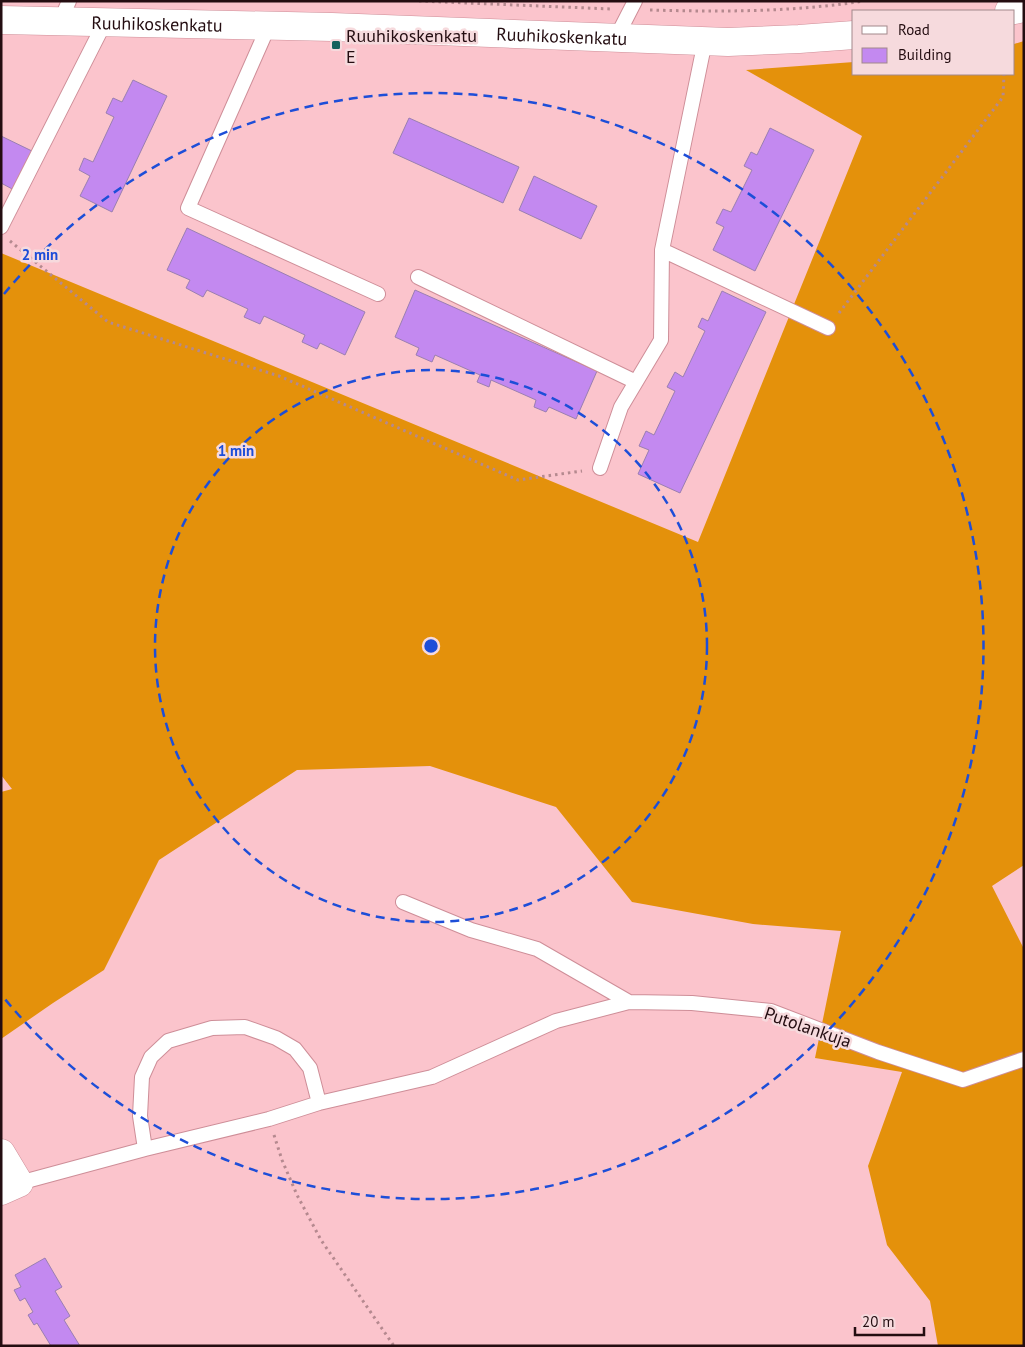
<svg xmlns="http://www.w3.org/2000/svg" width="1025" height="1347" font-family="'PT Sans',sans-serif">
<rect width="100%" height="100%" fill="#fbc4cc"/>
<path fill="#e4910b" d="M1024,41V865L992,886L1024,949V1346H938L930,1301L887,1245L868,1166L902,1072L815,1058L841,931L753,924L632,902L556,807L430,766L297,770L159,860L104,970L53,1003L1,1039V792L12,789L1,775V253L698,542L862,136L746,70L854,62V74H1014V44Z"/>
<path fill="#c389f0" stroke="#9a7fb1" d="M133,80L167,96L112,212L80,196L90,176L79,170L84,158L93,162L114,117L106,113L113,98L122,102Z
M409,118L519,167L503,203L393,153Z
M770,128L814,150L755,271L713,250L724,227L716,223L723,209L731,212L752,170L744,166L751,152L757,155Z
M1,136L34,152L16,191L1,183Z
M534,176L597,206L581,239L519,210Z
M187,228L365,312L345,355L320,343L317,349L302,342L305,335L264,316L260,324L244,317L248,309L207,290L203,297L186,288L190,280L167,270Z
M415,290L597,371L576,419L549,407L546,412L534,407L536,400L491,380L489,387L477,382L480,375L435,355L432,362L416,355L419,348L395,337Z
M722,291L766,312L680,493L638,474L649,450L639,446L646,431L654,435L675,391L667,387L675,372L683,377L705,331L698,327L702,318L708,321Z
M45,1258L62,1287L55,1291L70,1316L64,1320L80,1346H51L37,1323L34,1325L28,1315L33,1312L25,1298L20,1301L14,1290L21,1287L15,1275Z"/>
<g fill="none" stroke-linecap="round" stroke-linejoin="round">
<g stroke="#ce8e98" stroke-width="16">
<path id="service" d="M60,22L69,1
M269,25L188,208L378,294
M616,38L635,1
M1,227L105,22
M662,250L705,41
M418,277L636,382
M600,468L621,407L661,340L662,250L828,328
M403,902L471,930L537,949L629,1002
M145,1149L140,1116L142,1077L151,1057L168,1041L212,1028L245,1027L276,1038L295,1049L310,1068L319,1103
M19,1183L145,1149L269,1119L319,1103L432,1077L556,1021L629,1002L692,1003L771,1011L878,1052L963,1080L1024,1059"/>
</g>
<g stroke="#ce8e98" stroke-width="29">
<g id="minor">
<path d="M1009,11L1024,8"/>
<path id="s1" d="M1,20L332,27L728,42L799,39L854,35"/>
<path d="M1,1153L19,1183L1,1191"/>
</g>
</g>
<path stroke="#b5898f" stroke-width="3" stroke-dasharray="2.5 4" stroke-linecap="butt" d="M419,1L611,9
M650,10C722,12 793,12 864,1
M10,241L108,322L279,376L518,480L582,471
M839,313L1003,97L1004,74
M274,1135L282,1160L297,1195L321,1240L394,1346"/>
<use href="#service" stroke="#fff" stroke-width="14"/>
<use href="#minor" stroke="#fff" stroke-width="28"/>
</g>
<g fill="none" stroke="#1d4ed8" stroke-width="2.5" stroke-dasharray="9 6">
<circle cx="431" cy="646" r="276"/>
<path d="M4 294A553 553 0 1 1 4 998"/>
</g>
<rect fill="#15635e" stroke="#f6dadd" stroke-width="2" x="331" y="40" width="10" height="10" rx="2.5"/>
<g text-anchor="middle" dominant-baseline="central" stroke-width="5" stroke-linejoin="round" paint-order="stroke">
<g font-size="18" fill="#240d11" stroke="#f6dadd">
<text stroke="none"><textPath href="#s1" startOffset="156">Ruuhikoskenkatu</textPath></text>
<text stroke="none"><textPath href="#s1" startOffset="561">Ruuhikoskenkatu</textPath></text>
<text transform="translate(808 1027) rotate(19)">Putolankuja</text>
</g>
<g font-size="18" fill="#240d11" stroke="#f6dadd" text-anchor="start">
<text x="346" y="35">Ruuhikoskenkatu<tspan x="346" dy="21">E</tspan></text>
</g>
</g>
<circle cx="431" cy="646" r="8" fill="#1d4ed8" stroke="#f6dadd" stroke-width="2.5"/>
<g font-size="15" text-anchor="middle" font-weight="bold" fill="#1d4ed8" stroke="#f6dadd" stroke-width="5" stroke-linejoin="round" paint-order="stroke">
<text x="40" y="260">2 min</text>
<text x="236" y="456">1 min</text>
</g>
<rect width="1025" height="1347" fill="none" stroke="#240d11" stroke-width="5"/>
<rect x="852" y="10" width="162" height="65" fill="#f6dadd" stroke="#a2888b"/>
<rect x="862" y="26" width="25" height="8" fill="#ffffff" stroke="#a2888b"/>
<text x="898" y="35" font-size="15" fill="#240d11">Road</text>
<rect x="862" y="48" width="25" height="15" fill="#c389f0" stroke="#a2888b"/>
<text x="898" y="60" font-size="15" fill="#240d11">Building</text>
<path d="M855 1327v8h69v-8" fill="none" stroke="#240d11" stroke-width="2.5"/>
<text x="862" y="1327" font-size="15" fill="#240d11" stroke="#f6dadd" stroke-width="4" paint-order="stroke">20 m</text>
</svg>
